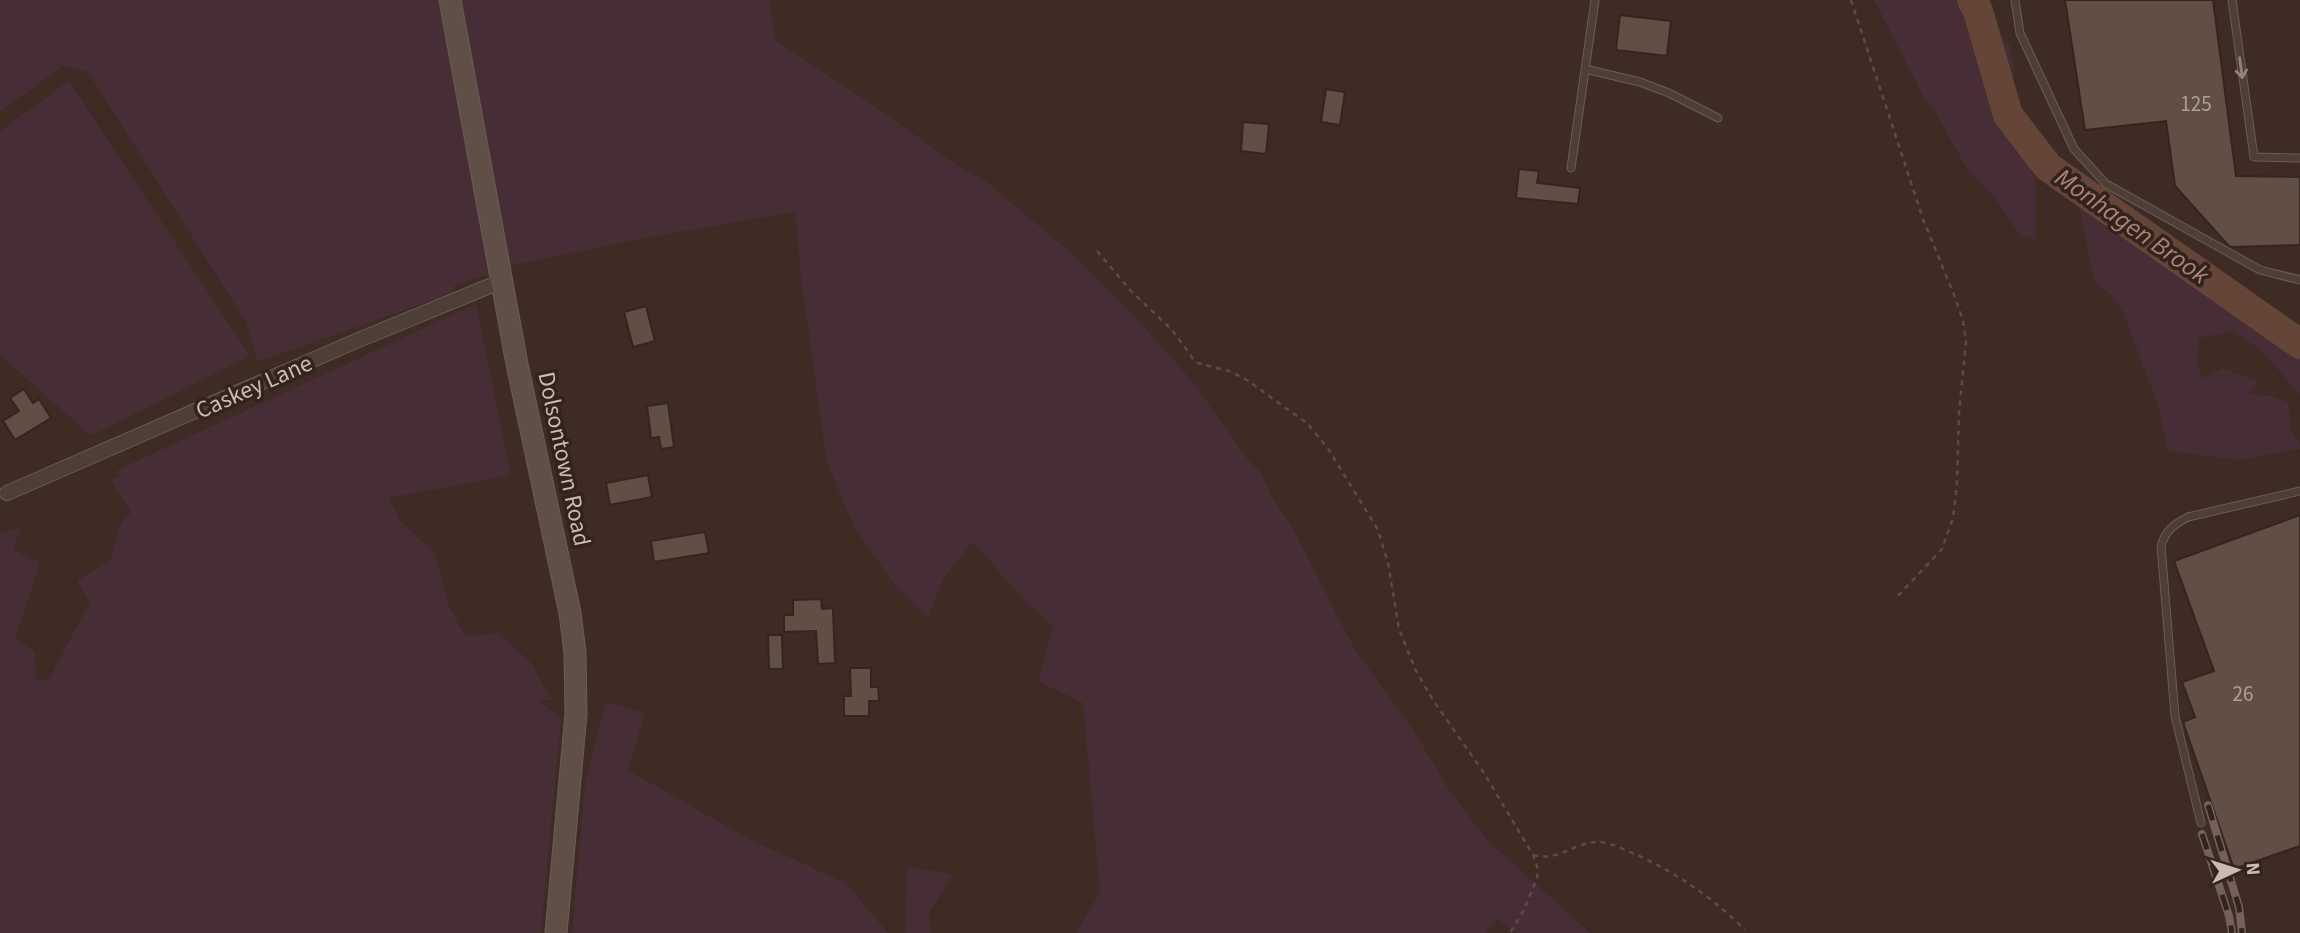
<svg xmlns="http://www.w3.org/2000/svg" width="2300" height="933" font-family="'Source Sans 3',sans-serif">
<rect width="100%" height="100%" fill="#3d2b24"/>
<path fill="#472d35" d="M0,0H769L776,41L889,116L958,166L984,180L1070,252L1126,307L1193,382L1249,461L1261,473L1270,493L1296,534L1354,648L1414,731L1448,788L1486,839L1590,933H1516L1497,919L1486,933H1076L1100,892L1083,703L1038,681L1053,627L1019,595L973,542L945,576L928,617L892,581L854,527L827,463L802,286L795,212L639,239L514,265L454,286L453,293L258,362L246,322L88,72L59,65L60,68L0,112Z
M1874,0H1970L1992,28L2011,47L2020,141L2036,180V240L2019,234L1997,201L1964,164L1935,111L1922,94Z
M69,81L250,356L91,436L0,355V131Z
M2077,196L2121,199L2145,233L2202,274L2259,301L2300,329V394L2259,349L2233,331L2199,338L2197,365L2203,378L2223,368L2259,382L2248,394L2272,396L2289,403L2290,428L2300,444V449L2239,460L2168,451L2158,406L2123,312L2112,296L2094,281Z
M476,304L511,475L389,498L399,519L435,554L448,604L465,636L500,633L531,663L552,700H538L561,718L541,933H0V534L22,526L13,549L40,563L15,638L35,652L36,679L48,681L90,602L77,581L110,560L121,523L131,512L111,480L120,476L117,470Z
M606,702L645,713L628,770L751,840L846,883L888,933H572L585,783Z
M907,867L953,874L929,913L931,933H905Z"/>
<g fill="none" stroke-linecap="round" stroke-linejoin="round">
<path stroke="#644538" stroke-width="30" d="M1972,0L1978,11L2008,115L2048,167L2300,344"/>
</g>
<path fill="#614e45" stroke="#34251f" stroke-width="2" d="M2065,0H2213L2236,176L2300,177V245L2231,247L2227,244L2175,186L2166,121L2085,130Z
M1620,15L1671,21L1667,56L1616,50Z
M1326,89L1345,92L1340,125L1321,122Z
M1243,122L1269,124L1266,154L1241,151Z
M1519,169L1539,171L1537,183L1580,188L1578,204L1516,198Z
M646,306L655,341L633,347L624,312Z
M24,389L33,403L39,399L51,418L15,440L3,421L19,411L10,398Z
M668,403L674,447L661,449L659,437L651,438L647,406Z
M648,475L652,497L610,505L606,483Z
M2300,515V846L2234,869L2183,722L2195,717L2182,682L2214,671L2174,561Z
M705,532L709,553L654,562L651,541Z
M821,599L822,609L833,608L835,663L818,664L816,631L784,632V615H793V600Z
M768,635H782L783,669H769Z
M850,668H871V687H878L879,701H869V716H844V696H851Z"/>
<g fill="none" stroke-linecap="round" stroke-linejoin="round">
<g stroke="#6b5c56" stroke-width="9">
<path id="lane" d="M2015,0L2020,33L2074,149L2106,184L2260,270L2300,280
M2232,0L2254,157L2300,158
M1585,69L1640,82L1669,93L1718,118
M1571,168L1595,0
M2201,823L2175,716L2161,546C2166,530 2173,525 2188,517L2300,491"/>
</g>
<g stroke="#6b5c56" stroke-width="16">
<path id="street" d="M7,493L356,341L502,281"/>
</g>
<g stroke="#6b5c56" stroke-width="23">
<path id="secondary" d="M450,0L517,364L570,613L575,652L576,714L556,933"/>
</g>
<path stroke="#5f494d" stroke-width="2.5" stroke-dasharray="5 5" stroke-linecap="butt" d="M1851,0L1923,219L1954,295L1963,320L1966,341L1959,413L1957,483L1953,518L1942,549L1895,599
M1097,251L1131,291L1173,331L1194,360L1198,363L1229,371L1247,380L1308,424L1329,450L1378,530L1388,563L1399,629L1416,671L1433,700L1484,773L1533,855L1538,869L1537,878L1524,910L1510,933
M1533,855C1560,862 1575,841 1600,842C1612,843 1624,850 1635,854C1677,873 1713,898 1745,930"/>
<use href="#lane" stroke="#4d3e38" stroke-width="7"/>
<use href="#street" stroke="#4d3e38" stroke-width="14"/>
<use href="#secondary" stroke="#604f46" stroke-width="21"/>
<g stroke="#74625a" stroke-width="8">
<path id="rail" d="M2208,805L2239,907L2242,933
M2202,834L2229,916L2232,933"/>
</g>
<use href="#rail" stroke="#32231d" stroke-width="5" stroke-dasharray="16" stroke-linecap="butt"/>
</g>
<defs><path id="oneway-shaft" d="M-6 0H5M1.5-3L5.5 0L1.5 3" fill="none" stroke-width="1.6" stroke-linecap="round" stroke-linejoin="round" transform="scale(1.75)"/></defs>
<use stroke="#91837c" href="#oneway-shaft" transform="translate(2241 68) rotate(82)"/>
<g text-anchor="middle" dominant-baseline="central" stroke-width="7" stroke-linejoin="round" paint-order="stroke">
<g font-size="21" fill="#aea098">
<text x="2196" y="104">125</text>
<text x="2243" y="694">26</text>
</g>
<g font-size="24" fill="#c8bbb4" stroke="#32231d">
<text transform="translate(254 387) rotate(-24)">Caskey Lane</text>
<text transform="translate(564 459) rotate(78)">Dolsontown Road</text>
</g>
<g font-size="26" font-style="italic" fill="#ab8475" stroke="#32231d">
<text transform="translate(2132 226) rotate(35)">Monhagen Brook</text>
</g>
</g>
<g transform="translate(2237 870) rotate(86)" stroke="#32231d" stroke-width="5" paint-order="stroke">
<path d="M0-5L12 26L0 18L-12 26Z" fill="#c8bbb4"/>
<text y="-10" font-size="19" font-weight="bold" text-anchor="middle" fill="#c8bbb4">N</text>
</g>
</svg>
